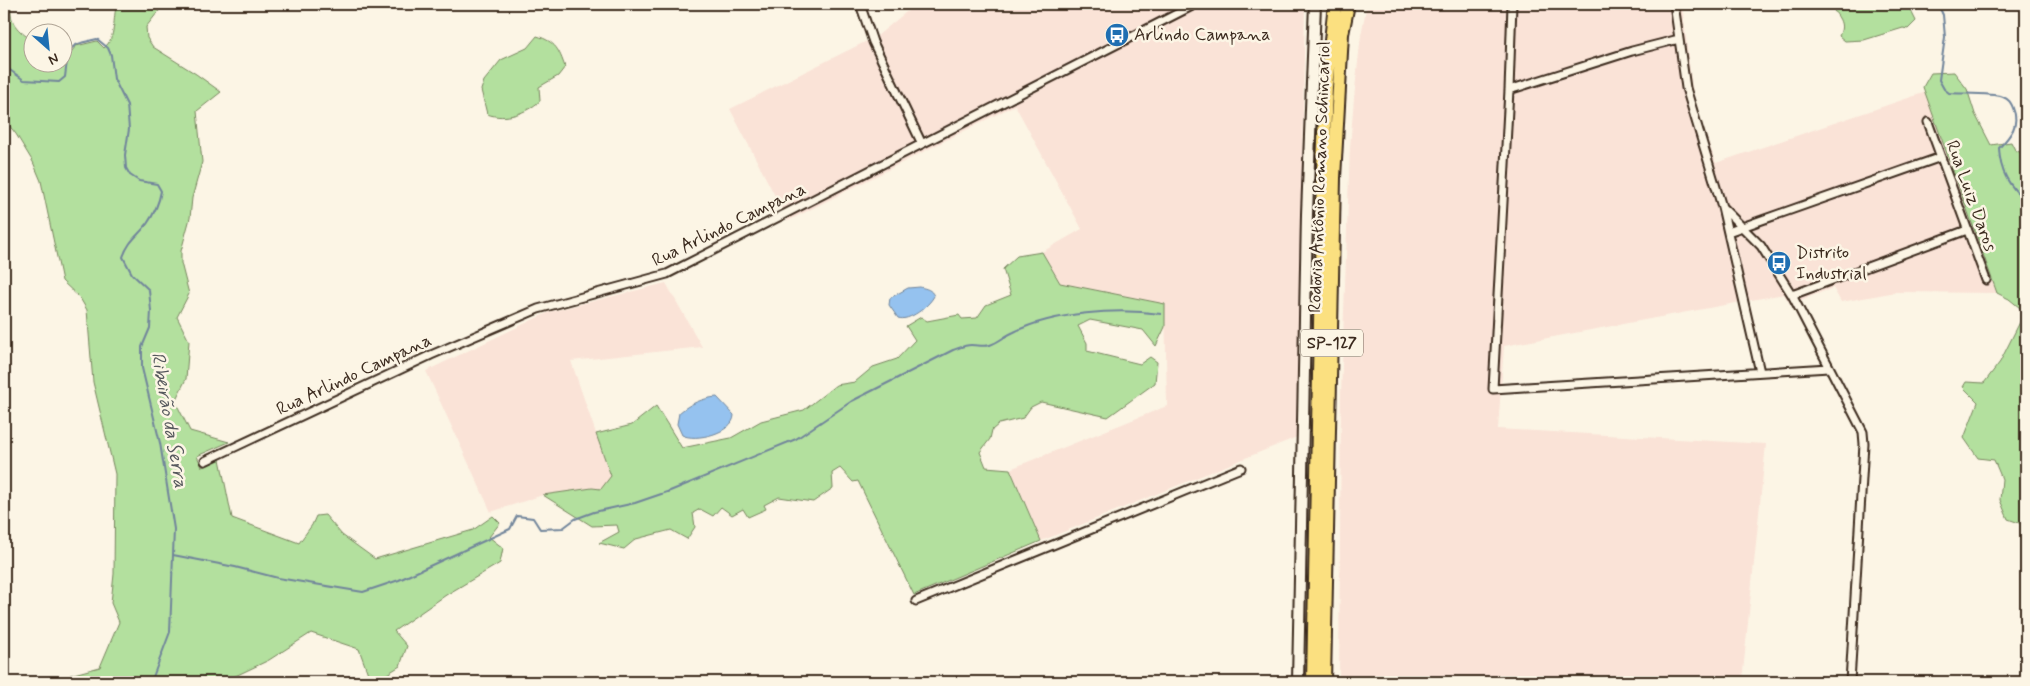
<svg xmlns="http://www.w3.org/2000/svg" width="2030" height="686" font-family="Mynerve,sans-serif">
<rect width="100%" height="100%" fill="#fcf5e5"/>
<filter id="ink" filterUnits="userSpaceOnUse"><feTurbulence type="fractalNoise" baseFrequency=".02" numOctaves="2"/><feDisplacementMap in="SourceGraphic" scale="10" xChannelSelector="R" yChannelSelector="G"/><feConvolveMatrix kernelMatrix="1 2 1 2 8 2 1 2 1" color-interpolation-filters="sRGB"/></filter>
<g filter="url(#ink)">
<path fill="#fae3d7" d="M916,4H1305L1297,437L1041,541L1010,469L1167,406L1165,304L1060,283L1042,252L1082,229L1015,105L788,221L730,109L877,36Z
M1367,4H1682L1692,87L1699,116L1716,163L1926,92L1997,293L1896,292L1841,302L1833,288L1790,304L1784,294L1504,346L1498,429L1766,444L1742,682H1339L1341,394L1350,147L1354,98L1361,35Z
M666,283L702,347L571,361L611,477L601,489L592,488L543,495L491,512L426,371L549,312Z"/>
<path fill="#b3e09e" stroke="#77855e" d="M4,4H11C9,23 17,30 32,40V62H62L63,54L71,52L76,46L97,41L104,48C117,37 112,19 117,4H161V8L146,27L147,38L153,47L196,74L221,92L197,111L202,162L192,198L190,218L181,251V263L189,294L177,317L189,341L186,379L175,401L190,431L229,442L197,456L202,467L220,459L232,518L299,543L312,525L316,516L325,515L342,535L375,559L473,530L493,516L500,523L489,537L503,548L500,563L446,595L394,631L407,646L400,666L374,682H371L359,649L311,633L269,660L223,682H67L70,675L100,667L119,622L111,603L114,574L115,474L93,382L87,310L80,298L62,281L41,181L33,162L16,134L4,119Z
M1830,4H1901L1909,7L1916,21L1908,29L1903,28L1864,40L1845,41L1839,36C1846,22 1837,17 1830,4Z
M537,36C556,42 559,50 565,67L558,76L539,87L540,101C526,113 506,121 487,114L481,90L484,81L501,60L527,48Z
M1954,72L1967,89L1975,114L1991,145L2011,142L2015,150L2026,155V517L2022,524L2008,519L2000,500L2002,479L1994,460L1978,458L1964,438L1978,402L1963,387L1966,382L1984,383L2000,362L2025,312L2009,299L1997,293L1923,87L1931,73Z
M1042,252L1060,283L1165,304V327L1156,346L1143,330L1090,320L1078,326L1087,343V351L1140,364L1150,357L1157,362L1155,383L1108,417L1041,402L1031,407L1023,418L999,424L992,430L990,439L980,452L986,467L1010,469L1041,541L914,595L858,481L853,482L840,468L832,473L833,488L813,502L779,497L764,505L766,509L748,517L743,509L732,515L721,507L713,516L700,509L693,513L695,527L687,539L671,530L636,539L624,549L599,543L619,532L617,525L592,526L543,495L592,488L601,489L611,476L596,434L632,425L656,406L682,448L731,438L761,421L804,410L836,385L855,382L873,367L897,359L915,340L906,326L921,317L927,321L959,315L962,319L977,318L986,305L1011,295L1003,269L1017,256Z"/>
<path fill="#95c2ef" stroke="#71859b" d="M920,287C927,289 931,289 934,296C929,306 909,322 898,318L889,305L890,298L908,288Z
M717,397L734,415C734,433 695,442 682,435L677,424L679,413C689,404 703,398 717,397Z"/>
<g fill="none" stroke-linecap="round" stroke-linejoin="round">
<path stroke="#71859b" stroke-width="2" d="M1938,4L1943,15L1945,37L1939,80L1944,89L1949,93C1961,94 1995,93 2003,97C2009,99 2011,103 2013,108C2020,125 2011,135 1999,148C2000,173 2009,185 2026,202
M4,66L24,80L59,82L65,77C69,46 66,46 97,39L108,48L111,55L114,79L127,105L129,129L125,155L126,168L130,175L139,181L157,184L161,191C159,203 154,214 147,224C137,237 129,240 123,257L132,274L149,290L151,311L150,328L142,347V368L160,443L174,529L170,632L153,677L148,682
M173,555L235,567L278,578L363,592L399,580L510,529L517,516L533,518L540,529L563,528L575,519L594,512L635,503L670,491L796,439L852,401L953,350C959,348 965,345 971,345C978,345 984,347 990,345C999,342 1006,335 1014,332C1054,312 1117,308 1161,314"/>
<g stroke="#3b2a1e" stroke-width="11">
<path id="street" d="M860,4L873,42L922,144
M1512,4L1509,90L1493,389L1829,368
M1674,4L1686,88L1722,207L1760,372
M1509,90L1632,51L1679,39
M1928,122L1986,280
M1722,207L1761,246L1792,295L1863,432L1864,444L1850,682
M1728,232L1941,157
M1792,295L1967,230
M205,461L431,355L538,309L667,274L1196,4
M916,601L1241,468"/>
</g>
<g stroke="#3b2a1e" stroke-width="14">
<path id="secondary" d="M1298,682L1307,214L1315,4"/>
</g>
<g stroke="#3b2a1e" stroke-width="16">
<path id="highway" d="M1313,682L1323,170L1326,86L1335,4
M1324,682L1334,178L1342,34L1348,4"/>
</g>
<use href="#street" stroke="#fcf5e5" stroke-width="7"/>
<use href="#secondary" stroke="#fcf5e5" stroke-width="10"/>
<use href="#highway" stroke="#fbe080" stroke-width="12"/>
</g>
</g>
<defs>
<g id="bus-disc" transform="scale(1.25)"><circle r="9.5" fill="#1f6fb2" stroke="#fcf5e5"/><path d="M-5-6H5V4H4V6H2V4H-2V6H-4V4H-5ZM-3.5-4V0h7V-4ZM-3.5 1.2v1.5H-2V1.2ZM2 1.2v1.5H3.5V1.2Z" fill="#fff"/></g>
</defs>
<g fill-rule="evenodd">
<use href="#bus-disc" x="1117" y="35"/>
<use href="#bus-disc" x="1779" y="263"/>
</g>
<g text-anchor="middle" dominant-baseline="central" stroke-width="5" stroke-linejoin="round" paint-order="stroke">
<rect fill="#fcf5e5" stroke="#75675a" stroke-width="1" x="1301" y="329.5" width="62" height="27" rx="4"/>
<g font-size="16" font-weight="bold" fill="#3b2a1e">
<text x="1332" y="343">SP-127</text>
</g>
<g font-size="18" fill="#3b2a1e" stroke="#fcf5e5" text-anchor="start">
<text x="1134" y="35">Arlindo Campana</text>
<text x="1796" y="253">Distrito<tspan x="1796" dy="21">Industrial</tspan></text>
</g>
<g font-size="18" fill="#3b2a1e" stroke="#fcf5e5">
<text transform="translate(1320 177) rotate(-88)">Rodovia Antônio Romano Schincariol</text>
<text transform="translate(1971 196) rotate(70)">Rua Luiz Daros</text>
<text transform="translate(729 225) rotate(-26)">Rua Arlindo Campana</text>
<text transform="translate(354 375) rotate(-25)">Rua Arlindo Campana</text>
</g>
<g font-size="19" font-style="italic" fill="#56585d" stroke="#fcf5e5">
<text transform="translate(169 420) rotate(80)">Ribeirão da Serra</text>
</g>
</g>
<rect width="2030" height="686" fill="none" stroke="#fcf5e5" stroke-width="20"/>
<rect x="10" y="10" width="2010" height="666" fill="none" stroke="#3b2a1e" stroke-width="2" filter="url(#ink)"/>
<g transform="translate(48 48) rotate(153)"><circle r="24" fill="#fcf5e5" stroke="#afa495"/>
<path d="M0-4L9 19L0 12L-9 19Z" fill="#1f6fb2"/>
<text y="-8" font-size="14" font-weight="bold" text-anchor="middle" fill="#3b2a1e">N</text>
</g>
</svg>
